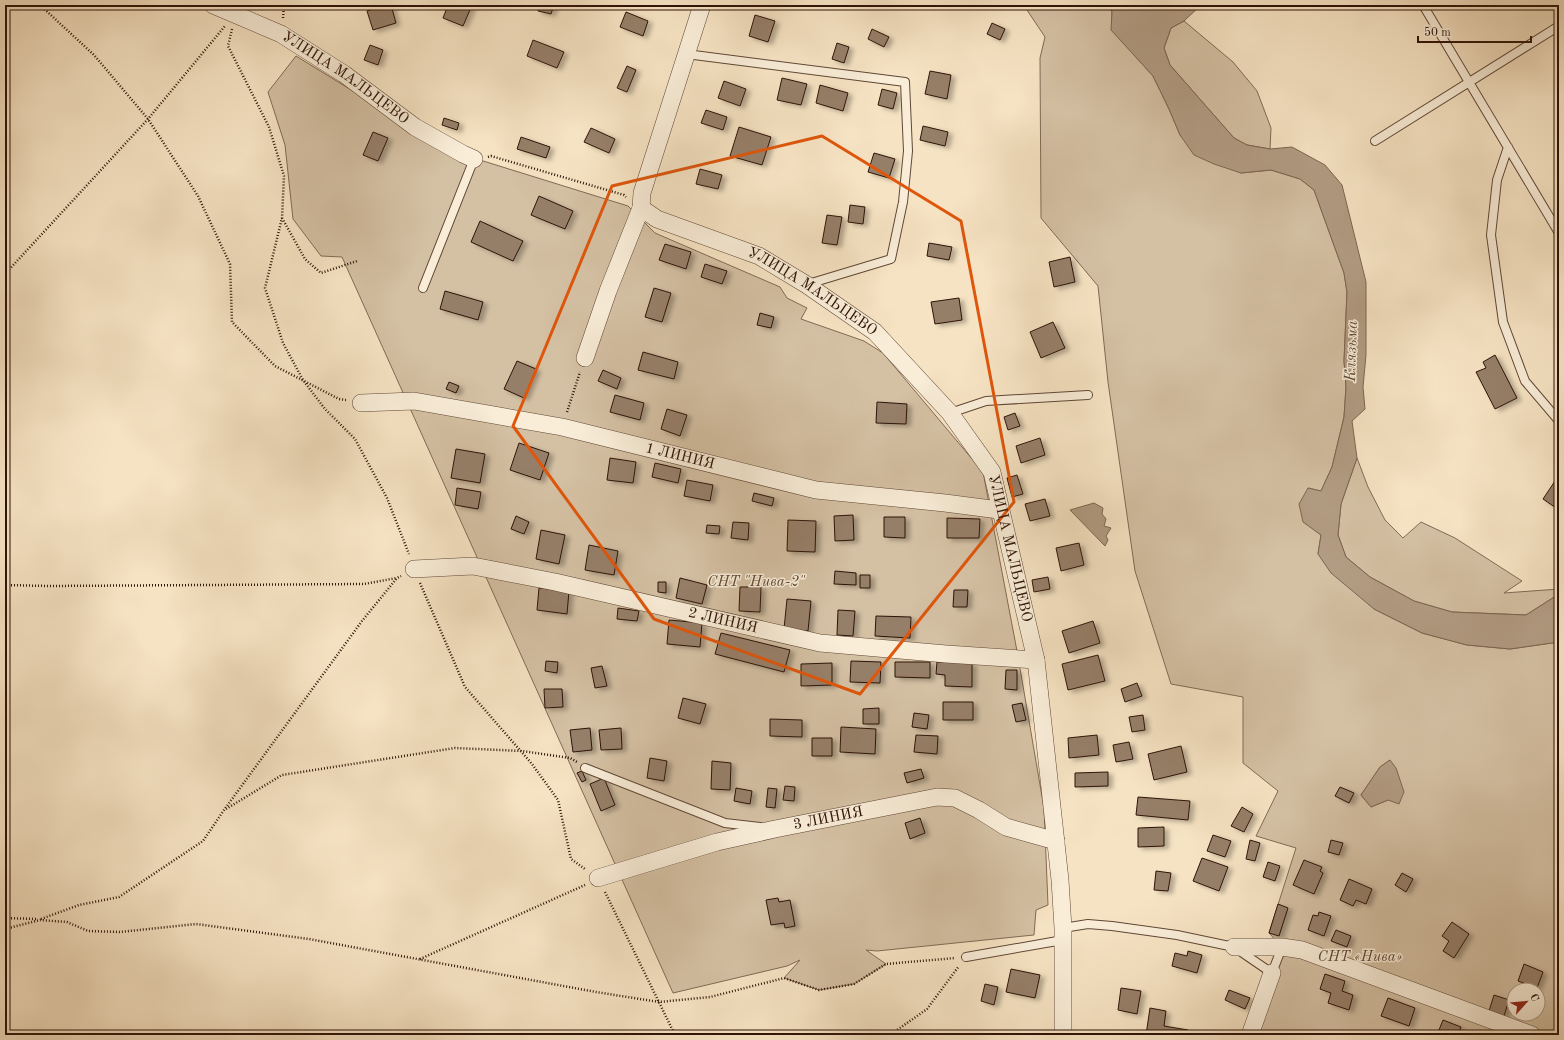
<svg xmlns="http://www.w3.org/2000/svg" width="1564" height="1040" font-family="'Old Standard TT',serif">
<defs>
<filter id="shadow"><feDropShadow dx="4.5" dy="2.5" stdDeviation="2" flood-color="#0004"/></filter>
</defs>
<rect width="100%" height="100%" fill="#f6e3c3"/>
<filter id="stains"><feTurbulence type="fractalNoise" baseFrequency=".005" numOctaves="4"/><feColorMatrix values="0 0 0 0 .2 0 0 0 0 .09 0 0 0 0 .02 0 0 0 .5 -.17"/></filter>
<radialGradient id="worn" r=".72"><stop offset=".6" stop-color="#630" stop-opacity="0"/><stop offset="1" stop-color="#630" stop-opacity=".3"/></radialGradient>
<path fill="#d4c0a3" stroke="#816a55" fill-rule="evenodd" d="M1027,5H1110L1112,12V30L1153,76L1169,109L1180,135L1241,173L1271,170L1300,179L1314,190L1344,273L1347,292L1344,361L1346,387L1344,417L1332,467L1321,491L1308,488L1304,522L1321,535L1318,554L1374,609L1422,633L1467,645L1510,649L1559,642V1035H1250L1282,947L1269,933L1296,848L1256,836L1278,791L1243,763V697L1171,684L1135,571L1108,382L1098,286L1041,218L1040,58L1045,37L1027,10ZM1390,760L1388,800L1371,807L1361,795L1380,767ZM1514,990H1538V1014H1514Z
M1184,21L1233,62L1257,91L1271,128L1270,149L1247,145L1234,138L1170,65L1164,48L1171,28Z
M296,56L475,166L480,160L628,206L655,233L780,287L787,298L807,308L801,319L864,341L883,353L983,472L1017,651L1044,808L1048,905L1036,910L1034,935L877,951L866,950L886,964L854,984L819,990L784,978L800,960L787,966L673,993L342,257L321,256L293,219L285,145L268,92Z
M1357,458L1368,487L1385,520L1403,538L1421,522L1455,538L1522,581L1504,593L1559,589V594L1526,615L1452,612L1414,601L1370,577L1346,557L1338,535L1341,504Z"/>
<path fill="#b29c83" stroke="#7d6551" d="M1110,5H1201L1184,21L1171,28L1164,48L1170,65L1234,138L1247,145L1270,149L1292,147L1325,165L1342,185L1366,282V355L1363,387L1365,409L1352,421L1357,458L1341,504L1338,535L1346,557L1370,577L1414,601L1452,612L1526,615L1559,594V642L1510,649L1467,645L1422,633L1374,609L1331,573L1318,554L1321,535L1303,522L1299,504L1308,488L1321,491L1332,467L1344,417L1346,387L1344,361L1347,292L1344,273L1314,190L1300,179L1271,170L1241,173L1214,164L1194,155L1180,135L1169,109L1153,76L1111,30L1112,12Z
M1094,503L1103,508L1102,514L1106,519L1104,526L1111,528L1106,536L1108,540L1105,546L1070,510Z
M1390,760L1396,768L1404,792L1399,804L1388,800L1371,807L1361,795L1380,767Z"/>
<path fill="#967f69" stroke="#2e1307" filter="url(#shadow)" d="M385,5H391L396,23L373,30L367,11Z
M448,5H472L463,26L443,18Z
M539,5H554L551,14L538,11Z
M626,12L648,21L643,36L620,27Z
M755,15L775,21L768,42L749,36Z
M992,23L1005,29L1000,40L987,34Z
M872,29L889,37L884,47L868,39Z
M533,40L564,52L557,68L527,56Z
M837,43L849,47L844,63L832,59Z
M370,45L383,50L378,65L364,60Z
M627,66L636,70L627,92L617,88Z
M930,71L951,75L947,99L925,94Z
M782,78L807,84L801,105L777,100Z
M724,81L746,89L740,106L718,98Z
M820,85L848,93L843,111L816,103Z
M882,89L897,93L893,109L878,105Z
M706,110L727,117L723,130L701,123Z
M444,118L459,123L457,130L442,125Z
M923,126L948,132L945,146L920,140Z
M739,127L771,137L762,165L730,156Z
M591,128L615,139L609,153L584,142Z
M373,132L388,138L378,161L363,155Z
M521,137L550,147L546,158L517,149Z
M874,153L895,159L889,178L868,172Z
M700,169L722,175L718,189L696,184Z
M539,196L573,211L565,229L531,215Z
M850,205L865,207L863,224L848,222Z
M827,215L842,217L837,245L822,243Z
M480,221L523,241L513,261L471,242Z
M929,243L952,247L949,260L927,256Z
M665,244L691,252L686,269L659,260Z
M1070,257L1075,282L1054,287L1049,262Z
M705,264L727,271L722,284L701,277Z
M654,288L671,293L662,322L645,317Z
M445,291L483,302L478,320L440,309Z
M959,298L962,320L935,324L931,302Z
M760,313L774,317L771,328L757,325Z
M1053,322L1065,348L1041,358L1030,332Z
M643,352L678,362L674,379L638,370Z
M1495,355L1517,398L1495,409L1476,372L1486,368L1483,362Z
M517,361L536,369L524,398L504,389Z
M603,370L621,378L617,389L598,381Z
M449,382L459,386L456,393L446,389Z
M615,395L644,403L640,420L610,412Z
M877,402L907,404L906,424L876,423Z
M667,409L687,415L680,436L661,429Z
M1015,413L1020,426L1008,430L1004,417Z
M1040,438L1045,455L1021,463L1016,446Z
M519,443L549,453L540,480L510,470Z
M456,449L485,454L480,483L451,478Z
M610,458L636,462L633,483L607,480Z
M655,463L681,469L678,483L652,477Z
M1017,475L1023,494L1012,497L1007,478Z
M1559,475V510L1543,499Z
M687,480L713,485L710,501L684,496Z
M457,488L481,492L478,509L455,505Z
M754,493L774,498L772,506L752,501Z
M1045,499L1050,516L1030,521L1025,504Z
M853,515L854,540L835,541L834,516Z
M516,516L529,522L524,534L511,529Z
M884,517H905V538L884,537Z
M947,518L980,519L979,538H947Z
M788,520L816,521L815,552L787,551Z
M733,522L749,523L748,540L731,538Z
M707,525L720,526L719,534L706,533Z
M541,530L565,535L559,564L536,559Z
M1079,543L1084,565L1061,571L1056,548Z
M589,545L618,551L614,575L585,570Z
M835,571L856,573V585L834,584Z
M860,575H870V588H860Z
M1048,577L1050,589L1034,592L1032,580Z
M680,578L707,585L702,604L676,598Z
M658,582H666V593L658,592Z
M740,587H761L760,612L739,611Z
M539,588L569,591L567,614L537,610Z
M954,590H968L967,607H953Z
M787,599L811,601L808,631L784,629Z
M618,608L639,611L637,621L617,619Z
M838,610L855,611L853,636L837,635Z
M876,616L911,617L910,638L875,636Z
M669,620L702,623L700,647L667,644Z
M1093,621L1100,643L1069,653L1062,631Z
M721,633L790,650L784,672L715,654Z
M1098,655L1105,681L1068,690L1062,664Z
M546,661L558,662L557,673L545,671Z
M851,661L881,662L880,683L850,682Z
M895,662H930V678L895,677Z
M937,662L972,663V687L945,686V675L936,674Z
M832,663V685L801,686V664Z
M602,666L607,686L595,688L591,668Z
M1006,670H1017V690L1005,689Z
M1137,683L1142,696L1125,702L1121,689Z
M544,689H562L563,707L545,708Z
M683,698L706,704L700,724L678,718Z
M943,702H973V720H943Z
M1022,703L1026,720L1016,722L1012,705Z
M879,708V724H863V709Z
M914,713L929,715L927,729L912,727Z
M1143,715L1145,730L1132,732L1129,717Z
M770,719L802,720V737L770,736Z
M841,727L876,729L875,754L840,752Z
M590,728L592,750L573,752L570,730Z
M621,728L622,749L601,750L599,730Z
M916,735L938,736L937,754L914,752Z
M1097,735L1099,755L1069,758L1068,738Z
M812,738H832V756H812Z
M1129,742L1133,759L1116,762L1113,745Z
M1181,746L1187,772L1154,780L1148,754Z
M650,758L667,761L664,781L647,778Z
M712,761L731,763L730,790L711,789Z
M921,769L924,778L907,783L904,773Z
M582,771L586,780L582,782L577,773Z
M1108,772V786L1075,787V773Z
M604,778L615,805L601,811L590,784Z
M785,786L795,787L794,801L783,800Z
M1340,787L1354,793L1349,803L1335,796Z
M736,788L752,791L750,804L734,801Z
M768,788L777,789L775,808L766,807Z
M1138,797L1190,801L1188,820L1136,815Z
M1242,807L1253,814L1244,832L1231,826Z
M920,818L925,833L910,839L905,823Z
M1164,827V846L1138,847V828Z
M1213,835L1231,841L1225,857L1207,851Z
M1250,840L1260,843L1255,861L1246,859Z
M1331,840L1343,843L1339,855L1328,852Z
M1202,858L1228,867L1219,891L1193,881Z
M1304,860L1322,867L1320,871L1323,873L1314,894L1293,885Z
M1268,862L1280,866L1275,881L1263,877Z
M1156,871L1171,873L1168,891L1154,890Z
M1402,873L1413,879L1406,892L1395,885Z
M1349,879L1372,889L1366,904L1356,900L1353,906L1340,900Z
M778,898L779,902L790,900L795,926L785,928L784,923L771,925L766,900Z
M1278,904L1288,908L1279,936L1269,933Z
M1319,912L1331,916L1324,936L1308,930L1313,915L1318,916Z
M1452,922L1469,934L1454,958L1443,951L1449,941L1442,936Z
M1336,930L1351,936L1347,947L1331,941Z
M1188,951L1202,955L1197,973L1172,966L1175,953L1187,956Z
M1524,964L1543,972L1537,988L1518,981Z
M1011,969L1040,975L1035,998L1006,992Z
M1325,974L1345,981L1342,991L1353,995L1349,1010L1328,1003L1331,993L1320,989Z
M985,984L998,987L994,1005L981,1001Z
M1121,988L1141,991L1137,1014L1118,1010Z
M1229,990L1250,998L1245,1009L1225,1000Z
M1494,995L1509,1000L1504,1016L1489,1011Z
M1388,998L1415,1008L1409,1026L1381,1016Z
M1150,1008L1166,1011L1164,1026L1188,1030L1187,1035H1146Z
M1443,1020L1461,1027L1458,1035H1437Z
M1015,1031L1031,1035H1014Z"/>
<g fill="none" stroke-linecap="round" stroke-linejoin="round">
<g stroke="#604736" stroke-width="10">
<path id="lane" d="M1423,5L1559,233
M686,54L905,82L908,151L903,202L891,259L808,284
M1375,141L1559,26
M1508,147L1497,180L1491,235L1503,322L1525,381L1559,421
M423,288L474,159
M950,413L986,401L1088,395
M585,768L725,823L760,827
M1063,928L1088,924L1112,926L1177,935L1234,947L1272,973L1282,947
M966,957L1063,940"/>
</g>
<g stroke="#604736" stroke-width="18">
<g id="street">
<path id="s1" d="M213,5L281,34L344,74L415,127L463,154L474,159"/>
<path id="s2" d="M641,208L657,219L759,256L807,285L875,332L950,413L992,472L1036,660L1060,880L1063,928V1035"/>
<path d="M585,358L608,291L641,208L642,193L702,5"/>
<path id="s3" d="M361,403L414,401L562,427L816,490L945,503L999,510"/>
<path id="s4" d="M414,569L473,566L555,582L820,643L946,654L1036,660"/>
<path id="s5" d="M598,878L717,842L775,829L937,797L955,798L979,810L1006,827L1056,841"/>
<path d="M1234,947H1282L1302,950L1532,1035"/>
<path d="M1250,1035L1272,973"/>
</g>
</g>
<path stroke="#2e1307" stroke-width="2.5" stroke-dasharray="1 2" stroke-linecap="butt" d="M40,5L94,55L148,119L198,196L230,264L232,322L275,366L339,399L346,400
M283,18L284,5
M232,29L228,46L269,127L284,176L282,218L265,288L283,343L303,380L325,409L355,439L387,498L409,554
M488,157L491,156L624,195L626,197
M282,218L305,259L321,273L357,261
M5,274L148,119L225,26
M567,412L580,372
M420,583L465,687L532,764L558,800L571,859L585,869
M5,585L48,586L364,584L397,578
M226,809L282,775L455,748L522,751L570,758L577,762
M605,892L675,1035
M5,918L36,919
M41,919L79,905L119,897L203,841L224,810L362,621L397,578L401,576
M5,929L40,920L67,922L88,931L120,932L196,924L309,939L596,992L659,1002L710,997L784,978L819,990L854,984L886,964L955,958
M420,959L585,885
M890,1035L927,1009L959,966"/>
<use href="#lane" stroke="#f9edd8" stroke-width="8"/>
<use href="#street" stroke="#f9edd8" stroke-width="17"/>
</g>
<path fill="none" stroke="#df560c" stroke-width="3" stroke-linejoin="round" d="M822,136L961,221L1014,502L860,694L654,619L513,426L612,186Z"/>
<g text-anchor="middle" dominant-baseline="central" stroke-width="3" stroke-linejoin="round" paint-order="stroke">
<g font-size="15" fill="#2e1307" stroke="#f9edd8">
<text stroke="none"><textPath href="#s1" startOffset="152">УЛИЦА МАЛЬЦЕВО</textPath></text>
<text stroke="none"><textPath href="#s2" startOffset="192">УЛИЦА МАЛЬЦЕВО</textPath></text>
<text stroke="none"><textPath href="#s3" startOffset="325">1 ЛИНИЯ</textPath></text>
<text stroke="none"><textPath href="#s2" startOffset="528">УЛИЦА МАЛЬЦЕВО</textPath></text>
<text stroke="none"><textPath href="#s4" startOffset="315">2 ЛИНИЯ</textPath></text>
<text stroke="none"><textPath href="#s5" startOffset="238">3 ЛИНИЯ</textPath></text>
</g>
<g font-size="15" font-style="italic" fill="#604736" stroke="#f9edd8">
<text x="756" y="582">СНТ "Нива-2"</text>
<text x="1360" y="957">СНТ «Нива»</text>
</g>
<g font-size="16" font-style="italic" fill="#634a39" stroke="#f9edd8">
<text transform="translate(1352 351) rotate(-88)">Клязьма</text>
</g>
</g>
<rect width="1564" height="1040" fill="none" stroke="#f6e3c3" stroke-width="20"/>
<rect x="6" y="6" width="1552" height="1028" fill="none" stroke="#2e1307" stroke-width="2"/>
<rect x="10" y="10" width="1544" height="1020" fill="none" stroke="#2e1307"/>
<g transform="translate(1526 1002) rotate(63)"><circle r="19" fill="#f9edd8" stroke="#a89684"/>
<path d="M0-3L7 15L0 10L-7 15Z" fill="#8f2418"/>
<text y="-6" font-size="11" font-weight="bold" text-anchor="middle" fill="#2e1307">С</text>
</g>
<path d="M1418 36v6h113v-6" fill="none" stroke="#2e1307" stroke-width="2"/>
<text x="1424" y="36" font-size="12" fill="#2e1307" stroke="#f9edd8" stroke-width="3" paint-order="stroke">50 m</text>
<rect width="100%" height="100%" filter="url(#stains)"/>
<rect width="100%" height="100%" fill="url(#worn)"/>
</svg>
